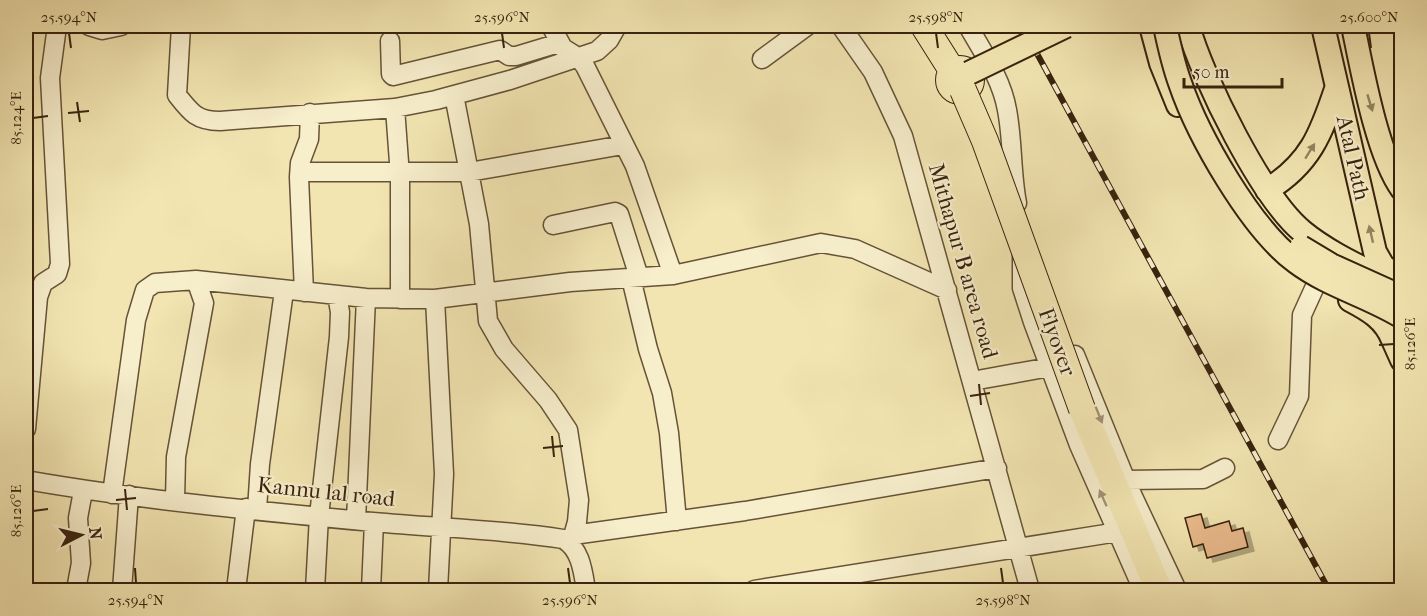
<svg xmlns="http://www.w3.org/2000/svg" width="1427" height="616" font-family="'IM FELL French Canon',serif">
<defs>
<filter id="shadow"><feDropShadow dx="6" dy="4" stdDeviation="0" flood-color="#0004"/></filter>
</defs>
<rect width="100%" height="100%" fill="#f2e5b1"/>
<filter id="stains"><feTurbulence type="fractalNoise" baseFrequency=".00333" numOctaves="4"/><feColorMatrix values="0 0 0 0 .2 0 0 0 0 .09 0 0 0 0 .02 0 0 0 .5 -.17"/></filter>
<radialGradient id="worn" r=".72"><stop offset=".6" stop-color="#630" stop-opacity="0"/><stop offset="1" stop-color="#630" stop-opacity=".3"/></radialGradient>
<path fill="#e8ba8c" stroke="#38220e" stroke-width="1.5" filter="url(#shadow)" d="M1201,514L1205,528L1229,521L1232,531L1243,528L1248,547L1207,558L1203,544L1193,547L1185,518Z"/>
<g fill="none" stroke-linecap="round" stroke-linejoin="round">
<g stroke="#665337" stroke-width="21">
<path id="minor" d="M89,26L102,30L121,26
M181,26L177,95C191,113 197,121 220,121L395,108L436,100L510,80L597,51L609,40L617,26
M551,26L563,48L579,58L585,66L635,166L673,275
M841,26L873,72L903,136L1030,590
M968,26C983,52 1002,80 1007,110C1013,141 1011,172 1017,203
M390,41L391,74L393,76L500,50L509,56H516L559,43
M762,59L807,26
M454,95L479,224L488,321L504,349L548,400L568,430L579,500L577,522L571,543
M395,108L400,176V299
M300,172H469L623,145
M553,225L615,212L619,214L639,277
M1022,256V288L1033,322L1079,445L1143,590
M631,278L648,349L662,393L669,433L677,521
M304,292L299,177L300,163L309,139L310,113
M435,299L444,474L438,590
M1075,355L1129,488L1177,590
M972,381L1050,367
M26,429L38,297L43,283L57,274L60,264L50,78L57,26
M1278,440L1299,396L1302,315L1317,282
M26,480C140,500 257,511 373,522C437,528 500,529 563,539C581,549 583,572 586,590
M1126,480L1203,479L1225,468
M112,494L136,320L145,290L155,283L196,280L366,298L435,299L570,282L673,275L821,243L855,249L947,290
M175,501L176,457L204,303L196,280
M257,510L260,464L284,291
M356,520L366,298
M573,535L745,511L997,468
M76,590L81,563L78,518L83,491
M122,590L129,495
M236,590L246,508
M315,590L319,516L339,337L340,312L337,295
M371,590L374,522
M754,590L1118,532"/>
</g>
<g stroke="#38220e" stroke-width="26">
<path id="major" d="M1151,26L1161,63L1178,105
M1188,26C1202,77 1262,199 1303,232C1325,250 1352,263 1378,276
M1323,26L1375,252L1383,266L1402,281
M1353,26C1362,69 1377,155 1402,189
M1267,190C1310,164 1321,134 1336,89
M1350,300C1369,310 1385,319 1393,340
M1393,325V340L1402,360"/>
</g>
<g stroke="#38220e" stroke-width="28">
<path id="highway" d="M924,26L953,72
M949 80a11 11 0 1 1 22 0a11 11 0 1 1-22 0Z
M1082,409L1159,590"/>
</g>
<use href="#minor" stroke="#f7eecc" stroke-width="18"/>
<use href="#major" stroke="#f2e5b1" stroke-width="22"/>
<use href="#highway" stroke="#f2e5b1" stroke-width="26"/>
<g stroke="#38220e" stroke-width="6">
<path id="rail" d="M1022,26L1329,590"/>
</g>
<use href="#rail" stroke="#f7eecc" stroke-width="4" stroke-dasharray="11" stroke-linecap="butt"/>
<g stroke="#38220e" stroke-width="26" stroke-linecap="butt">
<path id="major-bridge" d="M1165,26C1169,45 1173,64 1180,83C1198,136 1251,229 1296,262C1328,286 1368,296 1402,317
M969,73L1066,26
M1301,247L1331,265L1402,297"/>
</g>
<g stroke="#38220e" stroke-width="28" stroke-linecap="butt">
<path id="highway-bridge" d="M963,90L985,141L1082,409"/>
</g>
<use href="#major-bridge" stroke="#f2e5b1" stroke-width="22"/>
<use href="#highway-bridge" stroke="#f2e5b1" stroke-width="26"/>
</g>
<defs><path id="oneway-solid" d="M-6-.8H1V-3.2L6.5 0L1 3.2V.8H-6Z" transform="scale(1.5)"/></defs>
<g fill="#958460">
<use href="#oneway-solid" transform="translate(1370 103) rotate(73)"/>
<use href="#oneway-solid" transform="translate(1310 151) rotate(-58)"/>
<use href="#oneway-solid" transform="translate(1371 234) rotate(-103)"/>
</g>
<g fill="#a19276">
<use href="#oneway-solid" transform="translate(1099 415) rotate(68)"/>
<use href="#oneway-solid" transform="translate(1103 498) rotate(-114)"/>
</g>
<path fill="none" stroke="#38220e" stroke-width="2" d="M69,33L71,48M502,33L504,48M936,33L938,48M1369,33L1371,48M77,102L80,122M68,113L89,111M33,118L48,116M1379,345L1394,344M979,384L981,405M970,396L990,393M552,436L554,457M543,448L563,446M125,489L127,510M116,500L136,498M33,511L48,509M135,568L136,583M568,568L570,583M1001,568L1003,583"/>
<g text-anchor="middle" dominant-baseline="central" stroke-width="4.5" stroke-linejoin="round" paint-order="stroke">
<g font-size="22" fill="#38220e" stroke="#f7eecc">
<text transform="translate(1353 158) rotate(77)">Atal Path</text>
<text transform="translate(963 261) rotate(74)">Mithapur B area road</text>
<text transform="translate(1057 342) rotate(70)">Flyover</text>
<text transform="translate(326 492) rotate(6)">Kannu lal road</text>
</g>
</g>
<rect width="1427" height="616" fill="none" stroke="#f2e5b1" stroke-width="66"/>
<g transform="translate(81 535) rotate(83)" stroke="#f7eecc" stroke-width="4.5" paint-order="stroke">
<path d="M0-4.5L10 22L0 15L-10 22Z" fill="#38220e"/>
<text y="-9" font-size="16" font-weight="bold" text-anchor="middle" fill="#38220e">N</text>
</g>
<path d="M1184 78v9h98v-9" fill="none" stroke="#38220e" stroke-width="3"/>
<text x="1193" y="78" font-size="18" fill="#38220e" stroke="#f7eecc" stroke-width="4.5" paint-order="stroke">50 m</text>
<rect x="33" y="33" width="1361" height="550" fill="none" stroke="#38220e" stroke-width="2"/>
<g font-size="15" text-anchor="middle" fill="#38220e">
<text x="69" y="22">25.594°N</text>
<text x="502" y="22">25.596°N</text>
<text x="936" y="22">25.598°N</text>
<text x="1369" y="22">25.600°N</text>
<text transform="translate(16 118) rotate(-90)" y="5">85.124°E</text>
<text transform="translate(1410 344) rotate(-90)" y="5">85.126°E</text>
<text transform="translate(16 511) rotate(-90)" y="5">85.126°E</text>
<text x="136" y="605">25.594°N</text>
<text x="570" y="605">25.596°N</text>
<text x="1003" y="605">25.598°N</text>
</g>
<rect width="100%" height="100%" filter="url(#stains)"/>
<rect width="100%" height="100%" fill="url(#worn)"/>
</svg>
